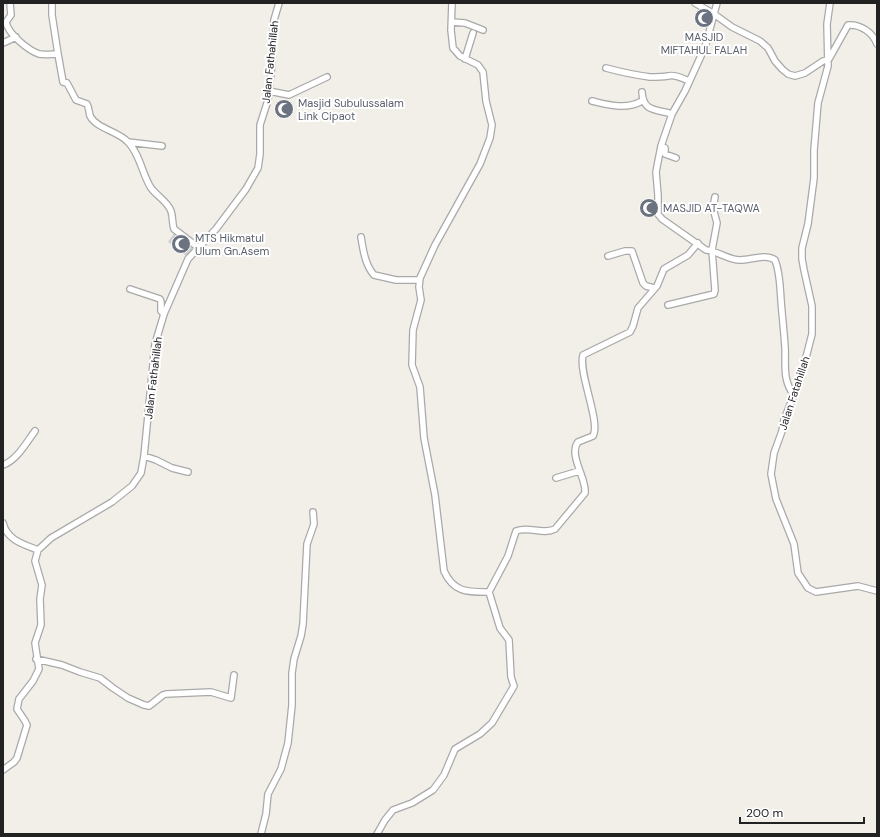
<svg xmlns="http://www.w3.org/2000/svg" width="880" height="837" font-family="'DM Sans',sans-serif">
<rect width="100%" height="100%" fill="#f2efe9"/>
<path fill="#d0d0d0" d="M175,232L195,246L186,256L168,242Z"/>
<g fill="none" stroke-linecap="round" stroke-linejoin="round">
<g stroke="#a9a9a9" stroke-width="8">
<path id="minor" d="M10,3L11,15L6,22C8,34 28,50 39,54C45,55 52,54 58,54L63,82L67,83L76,100L87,104C89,108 89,112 90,116C97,129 118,131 128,142C140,154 142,174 151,188C157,196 168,202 171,211C173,217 172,223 174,229L199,248
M52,3V15L58,54
M452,3L451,30L453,48L460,56L478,65L483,72L486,101L492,125L490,138L480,164L435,245L420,278L419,287L421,300L413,330L412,365L420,387L424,438L435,495L444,571C454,593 468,592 489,592
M695,3L714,14L732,27L760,41L768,48L775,61L782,69L788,74L795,76L805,73L823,61L829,59L848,25C861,24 873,33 877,44
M717,3L705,47L685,91L672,114L661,146L656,172L658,195V214L662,219L706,250C718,251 728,260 740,260C751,260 766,253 775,260C780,272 780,287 781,300C782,315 784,331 785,347C786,364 782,380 794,395
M830,3L827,24L828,66L818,103L814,150V178L808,224L802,248V259L804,270L812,306V334L801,377L784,420L782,431L774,453L771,474L776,499L794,544L798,573L808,588L816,592L858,586L877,591
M452,22L465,23L483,30
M3,43L16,37
M465,59L473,33
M606,68C621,72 635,75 650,77C656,77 662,77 668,76C675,74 684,79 689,81
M269,91L289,95L327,77
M642,92C643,112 656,109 672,114
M592,101C609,105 626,110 642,101
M128,142L162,146
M661,146L665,148V154L676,158
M361,237C363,249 365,265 374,275L396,280H419
M608,256L625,251H632L643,283L646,286L654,288
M130,289L160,299L161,302V311L164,314
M668,305L714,294L715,290L712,250L717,223L713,208L715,197
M144,456L156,460L172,468L188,472
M3,465C17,460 26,443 35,431
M556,478L579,471
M3,523C7,540 23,544 38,550
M36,659L62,665L80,672L100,678L113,688L128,698L144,705L149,706L163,695L166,694L211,692L231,698L234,675
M3,770L14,762L17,758L27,725L25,721L17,709L19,699L33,681L39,669L35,643L41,625L40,599L42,585L35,561L38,550L51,538L112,502L132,486L141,473L144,456L155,344L164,314L188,259L216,229L246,189L258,168L260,154V125L268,100L272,63L274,20L279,3
M261,834L266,814L268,794L281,769L288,743L292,705V673L294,659L301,636L303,624L307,544L314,524L313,512
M377,834L385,820L393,810L412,803L433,790L444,775L455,749L480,734L492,723L514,686L511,677L509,640L500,628L489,592L508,556L516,531C529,526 543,535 555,529L585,493C587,479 568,455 578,442L593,436C601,422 578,373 583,355L630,332L633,326L638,308L657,286L664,269L688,255L698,243"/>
</g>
<use href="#minor" stroke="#fff" stroke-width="5.5"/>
</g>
<defs>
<g id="mosque-disc" transform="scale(1)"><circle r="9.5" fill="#6b7280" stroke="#fff"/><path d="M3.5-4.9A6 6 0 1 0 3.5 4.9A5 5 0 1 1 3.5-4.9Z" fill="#fff"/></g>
</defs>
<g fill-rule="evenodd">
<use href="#mosque-disc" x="704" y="18"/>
<use href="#mosque-disc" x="284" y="109"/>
<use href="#mosque-disc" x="649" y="208"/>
<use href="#mosque-disc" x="181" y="244"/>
</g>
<g text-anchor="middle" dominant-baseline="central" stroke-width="4" stroke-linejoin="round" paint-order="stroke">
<g font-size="11" fill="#5b616d" stroke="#fff" text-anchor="start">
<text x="704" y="37" text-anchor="middle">MASJID<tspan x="704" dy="13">MIFTAHUL FALAH</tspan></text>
<text x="298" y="103">Masjid Subulussalam<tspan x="298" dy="13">Link Cipaot</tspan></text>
<text x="663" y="208">MASJID AT-TAQWA</text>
<text x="195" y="238">MTS Hikmatul<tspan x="195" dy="13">Ulum Gn.Asem</tspan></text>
</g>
<g font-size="11" fill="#222" stroke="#fff">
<text transform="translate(270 62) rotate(-84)">Jalan Fathahillah</text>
<text transform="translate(153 378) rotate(-83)">Jalan Fathahillah</text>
<text transform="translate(794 393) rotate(-72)">Jalan Fatahillah</text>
</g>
</g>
<rect width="880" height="837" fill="none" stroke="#222222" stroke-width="8"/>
<path d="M740 817v6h124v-6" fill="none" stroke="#222222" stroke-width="2"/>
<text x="746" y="817" font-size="12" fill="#222222" stroke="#ffffff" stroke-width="3" paint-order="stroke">200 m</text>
</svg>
